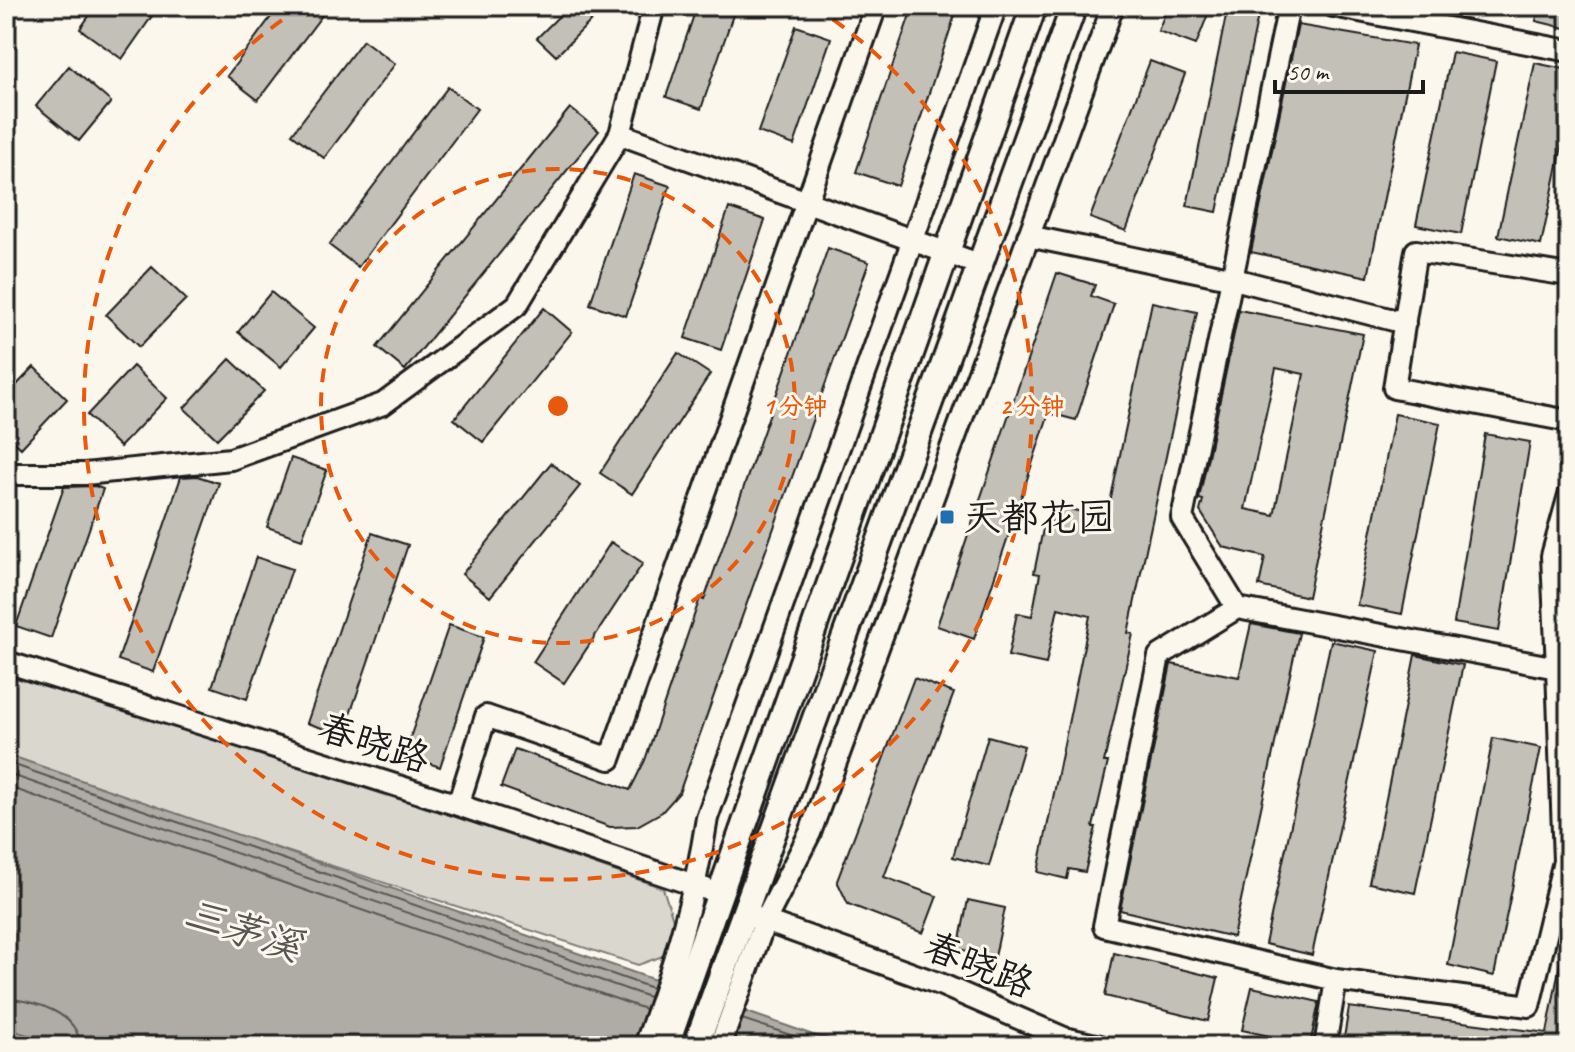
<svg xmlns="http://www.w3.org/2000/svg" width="1575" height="1052" font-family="Caveat,'LXGW WenKai TC',sans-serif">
<rect width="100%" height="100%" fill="#fbf7ec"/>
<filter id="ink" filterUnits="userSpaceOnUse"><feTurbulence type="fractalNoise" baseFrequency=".0125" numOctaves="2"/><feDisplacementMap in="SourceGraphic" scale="16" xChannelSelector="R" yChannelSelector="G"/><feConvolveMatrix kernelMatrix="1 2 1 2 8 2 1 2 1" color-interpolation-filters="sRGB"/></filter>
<g filter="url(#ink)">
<path fill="#dad7ce" stroke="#7b7a75" stroke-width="2" d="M6,662L663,888L675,926L663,956L638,965L206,825L6,755Z
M6,1028L62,1046H6Z"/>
<path fill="#afaca5" stroke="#74726e" stroke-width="2" d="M6,754L813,1035L859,1046H61L6,1028Z"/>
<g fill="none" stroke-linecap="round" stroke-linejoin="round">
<path stroke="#575653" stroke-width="2" d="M6,762L652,988
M6,773L649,997
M6,786L645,1009
M6,999C34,1000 79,1013 80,1046
M742,1019L824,1046"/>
</g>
<path fill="#c3c0b8" stroke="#1c1c1c" stroke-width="2" fill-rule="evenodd" d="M96,6H159L122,59L80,29Z
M279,6H329L258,100L227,76Z
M569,6H606L556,56L537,38Z
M697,6H736L701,109L666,97Z
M913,6H958L898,186L856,172Z
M1168,6H1211L1196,45L1158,31Z
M1228,6H1260L1217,212L1187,206Z
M1539,6H1569V29L1536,21Z
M1298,25L1415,45L1368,277L1251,252Z
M796,26L831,38L794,145L758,132Z
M363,40L395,64L324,158L292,134Z
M1452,52L1496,61L1461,234L1416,225Z
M1150,61L1185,74L1126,231L1090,218Z
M1535,63L1569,70V113L1541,245L1498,236Z
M69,66L111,102L79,141L36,106Z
M448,87L477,109L358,267L329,245Z
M570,108L599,131L405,370L377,347Z
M634,174L670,186L626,316L590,304Z
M729,208L765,220L721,350L685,338Z
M828,248L869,262L679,793L662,812L637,826L610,827L501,787L515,749L630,790L645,760L700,598L704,600Z
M152,267L186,299L139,347L106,315Z
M1057,273L1095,285L1091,296L1114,304L1076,420L1049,413L974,639L937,626Z
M271,292L314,328L281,367L238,332Z
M1152,302L1197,312L1128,633L1133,634L1104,762H1108L1093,827H1096L1085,872L1069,869L1067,879L1038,872L1090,616L1058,608L1046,664L1008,656L1017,613L1032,616L1040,574L1034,573L1043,529L1049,530L1054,506L1107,517Z
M544,308L572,332L483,442L454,419Z
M1239,310L1363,334L1308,597L1259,586L1265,557L1223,547L1200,511L1203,500L1199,499ZM1276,368L1304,374L1274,515L1245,509Z
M678,353L710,374L632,494L600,473Z
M230,359L264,391L217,439L184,408Z
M133,366L167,398L120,447L87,415Z
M34,367L67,399L21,448L6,434V396Z
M1395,414L1440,423L1402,614L1357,605Z
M1485,434L1530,442L1499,631L1454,623Z
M291,458L327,470L302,539L267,527Z
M551,463L580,486L490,597L462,574Z
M197,476L219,483L153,672L118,660L181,477Z
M95,486L103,489L51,638L16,626L64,487Z
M372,533L408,545L343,735L307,723Z
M611,542L643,563L564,683L533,662Z
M256,557L292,569L247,699L212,687Z
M1251,624L1299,633L1233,937L1120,910L1171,664L1239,677Z
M449,625L484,637L440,767L404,755Z
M1331,641L1378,651L1312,955L1265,944Z
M1415,655L1463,665L1415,893L1369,883Z
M914,678L954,693L884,877L937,896L923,933L848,904L837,881Z
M988,736L1024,746L989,866L953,857Z
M1493,738L1541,748L1494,976L1448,965Z
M968,900L1005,908L995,957L958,949Z
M1114,953L1218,978L1208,1021L1105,996Z
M1562,953L1569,954V1046L1343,1044L1349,1007L1547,1033Z
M1252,987L1319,1002L1310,1045L1242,1030Z"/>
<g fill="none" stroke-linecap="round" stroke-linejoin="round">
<g stroke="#1c1c1c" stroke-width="26">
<path id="minor" d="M1333,6L1569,51
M620,134L978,264
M1028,236L1234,279L1405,323
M1569,275L1416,251L1394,388L1569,421
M6,474H85L231,459L383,404L517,305L620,134L654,6
M1237,608L1557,668L1564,861L1529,1006L1336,980L1104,926L1159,656L1237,608L1182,518L1289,6
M6,662L458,805L706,889
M1557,668L1552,556L1569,495
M458,805L486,716L610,759L876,6
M754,917L940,984L1064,1038L1100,1046
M645,1046C672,971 695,898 707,818L996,6
M720,1046L765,921L810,833L1113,6
M1325,1046L1336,980"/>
</g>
<g stroke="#1c1c1c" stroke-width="30">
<path id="major" d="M666,1046L1034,6
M696,1046L1074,6"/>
</g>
<use href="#minor" stroke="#fbf7ec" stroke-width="20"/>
<use href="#major" stroke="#fbf7ec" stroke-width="24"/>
</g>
</g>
<g fill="none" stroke="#e8590c" stroke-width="4" stroke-dasharray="14 10">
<circle cx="558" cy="406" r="237"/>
<path d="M813 6A474 474 0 1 1 303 6"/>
</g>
<rect fill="#1f6fb2" stroke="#fbf7ec" stroke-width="3" x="939" y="509" width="16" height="16" rx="4"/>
<g text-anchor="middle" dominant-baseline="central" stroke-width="6" stroke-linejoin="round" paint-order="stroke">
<g font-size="38" fill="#1c1c1c" stroke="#fbf7ec" text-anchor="start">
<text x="963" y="517">天都花园</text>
</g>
<g font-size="38" fill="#1c1c1c" stroke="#fbf7ec">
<text transform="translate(374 743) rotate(18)">春晓路</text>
<text transform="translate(979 965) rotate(22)">春晓路</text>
</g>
<g font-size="40" font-style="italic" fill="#575653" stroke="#fbf7ec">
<text transform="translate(243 930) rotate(18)">三茅溪</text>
</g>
</g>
<circle cx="558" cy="406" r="12" fill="#e8590c" stroke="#fbf7ec" stroke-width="4"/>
<g font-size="24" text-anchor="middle" font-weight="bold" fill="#e8590c" stroke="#fbf7ec" stroke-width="6" stroke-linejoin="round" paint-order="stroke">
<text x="795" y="414">1 分钟</text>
<text x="1032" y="414">2 分钟</text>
</g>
<rect width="1575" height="1052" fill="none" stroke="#fbf7ec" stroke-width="32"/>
<rect x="16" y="16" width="1543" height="1020" fill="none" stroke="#1c1c1c" stroke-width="3" filter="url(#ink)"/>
<path d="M1275 80v12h148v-12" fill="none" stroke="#1c1c1c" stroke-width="4"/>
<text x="1287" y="80" font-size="24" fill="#1c1c1c" stroke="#fbf7ec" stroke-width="6" paint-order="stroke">50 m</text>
</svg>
